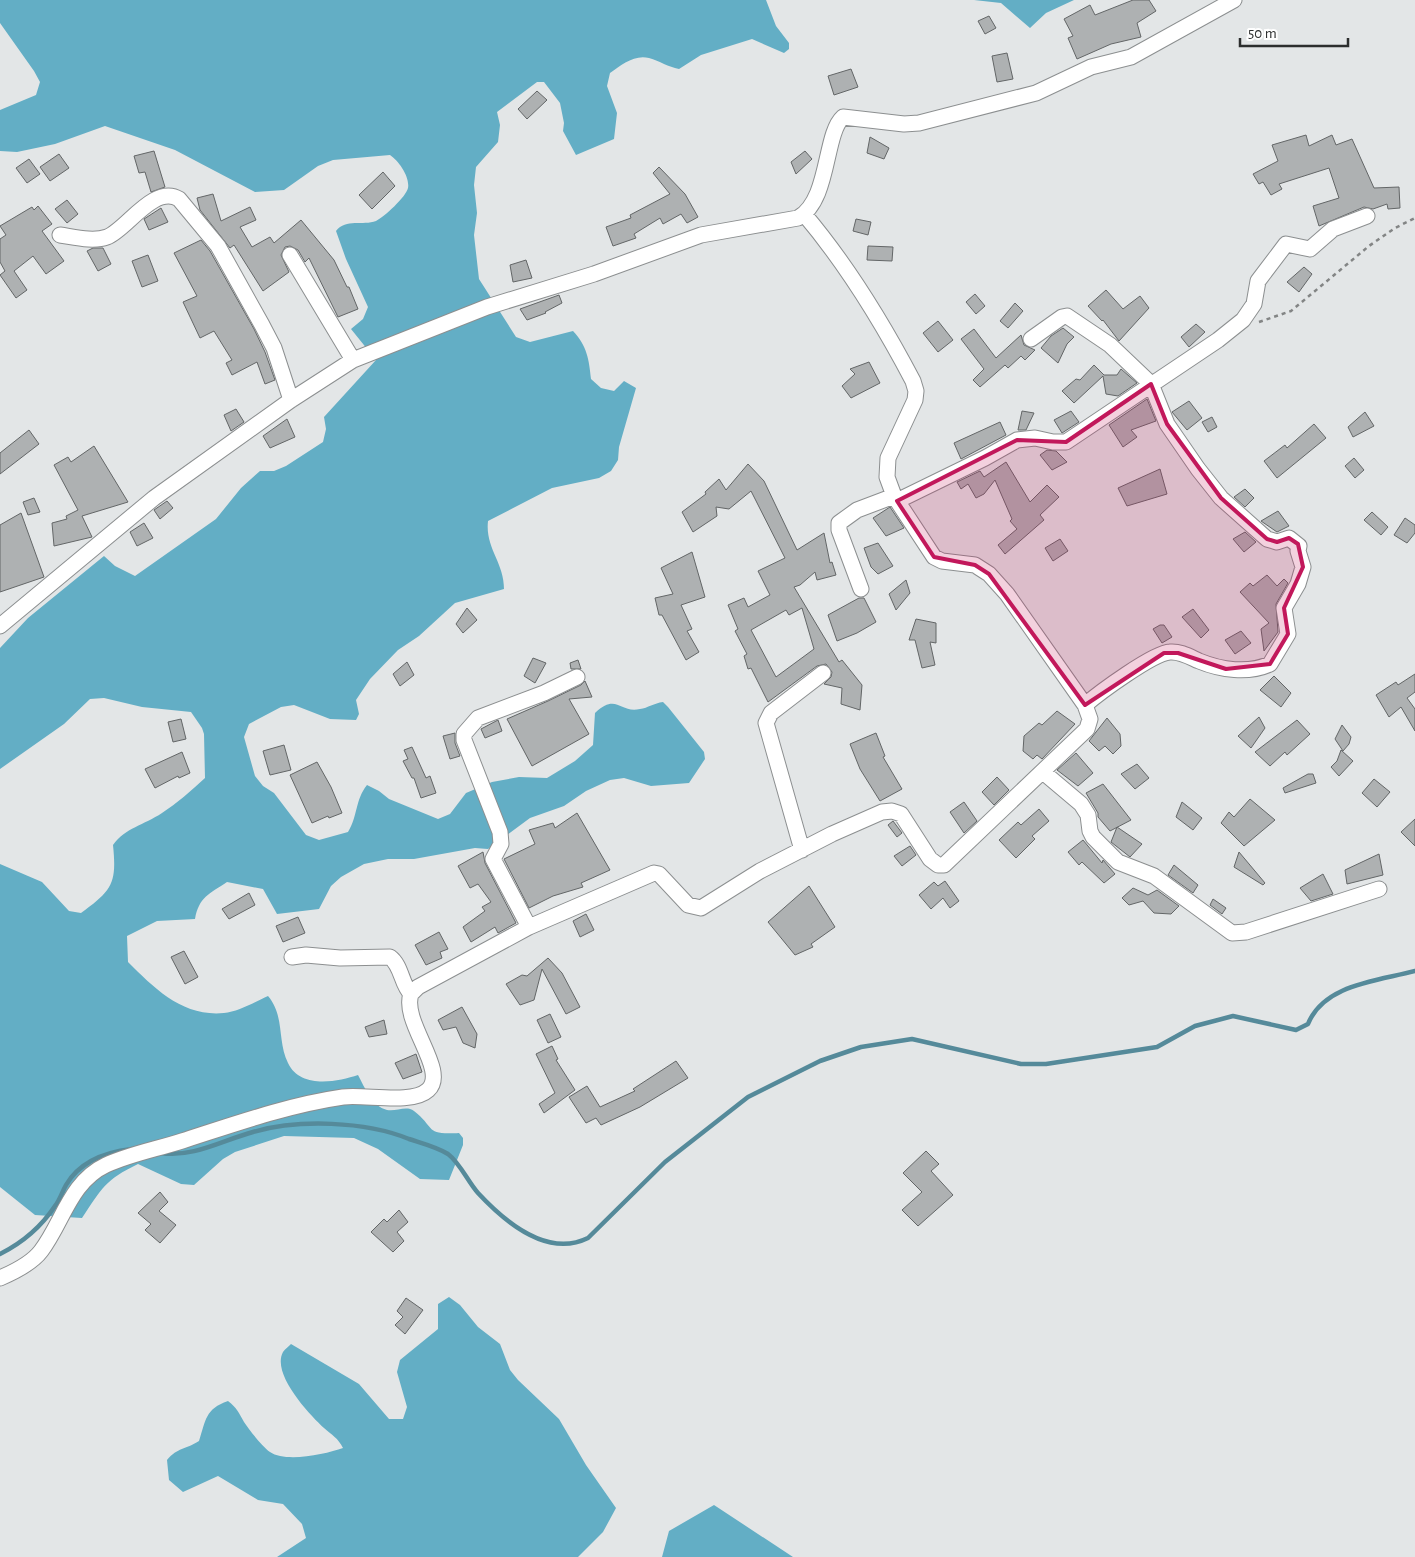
<svg xmlns="http://www.w3.org/2000/svg" width="1415" height="1557" font-family="'Alegreya Sans',sans-serif">
<rect width="100%" height="100%" fill="#e3e6e7"/>
<path fill="#63aec5" d="M0,0H766L776,26L789,43V49L784,53L752,39L701,55L679,69C668,67 660,61 649,58C635,54 621,65 610,73L607,86L617,113L614,139L576,155L563,131L564,123L560,103L544,82H537L497,112L500,125L498,142L476,167L474,185L477,213L474,235L479,279L516,337L530,342L573,331C587,346 589,359 591,379L601,388L614,391L624,381L636,388L619,447L618,460L611,471L599,478L552,488L488,521C485,548 504,562 504,589L455,603L419,636L398,650L370,679L356,700L359,714L356,720L330,719L294,705L281,707L249,724L244,737L255,776L263,786L274,793L306,835L319,840L348,832C358,816 355,800 367,785L379,791L389,799L438,819L450,814L466,793L492,782L519,777L547,778L575,761L593,745L595,713C617,692 620,714 640,709C648,708 654,703 663,702L668,707L704,752L705,759L689,783L651,786L624,778L610,780L586,791L564,806L530,818L488,849L475,848L414,859H388L364,864L341,877L331,886L319,909L277,914L263,889L227,882C209,894 199,897 195,919L157,921L127,936L128,962C155,989 183,1017 224,1013C238,1012 255,1002 268,996C285,1016 277,1041 288,1063C300,1089 337,1082 358,1075C365,1088 372,1106 387,1110C396,1112 406,1105 414,1111C436,1128 424,1135 459,1133L463,1138V1145L449,1180L420,1179L378,1149L354,1138L284,1136L235,1152L223,1159L194,1185L181,1184L138,1164C105,1180 102,1188 82,1218L35,1215L0,1187V864L42,882L69,911L81,913C112,890 117,884 113,845C125,828 144,825 162,813C177,803 191,791 205,778L204,734L202,728L191,712L142,707L104,698L90,699L64,724L0,769V648L28,618L104,556L115,566L135,576L216,519L241,488L260,471H274L286,466L323,442L326,429L324,417L376,360L351,329L363,319L368,307L346,259L336,231C346,218 363,226 376,221C384,217 406,197 408,188C410,177 399,161 390,155L333,160L318,166L284,190L255,192L175,150L105,126L55,144L17,152L0,151V110L36,95L40,82L34,71L0,23Z
M974,0H1074L1046,13L1030,28L1001,3Z
M449,1297L460,1305L478,1327L500,1344L510,1370L518,1380L559,1419L586,1465L616,1508L603,1532L578,1557H277L306,1538L302,1524L283,1504L258,1500L218,1476L183,1492L169,1480L167,1460C178,1447 185,1450 199,1441C206,1420 205,1409 228,1401C237,1408 239,1413 244,1422C250,1431 262,1446 270,1452C286,1463 326,1454 343,1448C338,1438 332,1435 324,1428C310,1415 271,1374 283,1352C285,1349 289,1346 291,1344L359,1384L389,1419H403L407,1407L397,1372L400,1360L438,1329V1304Z
M714,1505L793,1557H662L669,1531Z"/>
<g fill="none" stroke-linecap="round" stroke-linejoin="round">
<path stroke="#558a9a" stroke-width="4.5" d="M161,1153C193,1158 223,1140 253,1132C298,1119 365,1121 409,1139C421,1143 437,1147 448,1154C460,1163 468,1182 478,1193C505,1222 547,1258 588,1238L665,1162L748,1097L820,1061L861,1047L912,1039L1021,1064H1046L1157,1047L1195,1026L1233,1016L1296,1030L1308,1024C1324,984 1378,981 1415,971
M0,1254C22,1243 41,1227 55,1206C60,1200 62,1192 66,1185C80,1161 106,1152 132,1149"/>
</g>
<path fill="#aeb1b2" stroke="#636667" fill-rule="evenodd" d="M1133,0H1149L1156,11L1137,23L1141,37L1111,44L1077,59L1068,38L1073,36L1064,19L1090,5L1095,15Z
M989,16L996,28L985,34L978,21Z
M1007,53L1013,79L997,82L992,56Z
M851,69L858,87L834,95L828,76Z
M537,91L547,100L527,119L518,109Z
M1306,135L1309,146L1332,135L1336,145L1352,139L1374,188L1399,187L1400,208L1388,209L1387,204L1373,209L1364,207L1319,226L1313,206L1339,198L1329,168L1279,184L1282,189L1271,195L1263,182L1259,184L1253,174L1278,161L1272,145Z
M870,137L889,148L884,159L867,153Z
M154,151L165,187L151,192L145,172L139,173L134,156Z
M805,151L812,159L796,174L791,162Z
M59,154L69,168L50,181L40,167Z
M29,159L40,174L27,183L16,168Z
M659,167L685,194L698,217L687,223L681,214L663,224L660,218L634,234L636,238L613,246L606,227L631,218L630,215L670,194L653,173Z
M383,172L395,186L372,209L359,195Z
M213,194L221,221L250,207L256,220L240,227L252,247L270,237L274,243L301,220L334,260L347,287H349L358,309L338,317L309,258L305,262L298,250L290,246L285,247L281,255L289,272L263,291L234,245L230,248L200,210L197,198Z
M67,200L78,214L67,223L55,209Z
M38,206L52,224L42,231L64,261L46,274L33,256L14,271L27,290L16,298L0,275L5,271L0,262V239L6,235L0,226L32,207L34,210Z
M161,208L168,222L149,230L144,219Z
M856,219L871,222L868,235L853,231Z
M201,240L210,251L254,329L265,352L275,380L265,384L257,362L232,375L226,363L232,360L214,331L200,338L183,302L197,296L174,253Z
M868,246L893,247L892,261L867,260Z
M93,248H103L111,264L98,271L87,251Z
M148,255L158,281L142,287L132,261Z
M526,260L532,278L513,282L510,265Z
M1304,267L1312,274L1299,292L1287,282Z
M1106,290L1123,309L1140,296L1149,308L1119,341L1103,320L1102,321L1088,306Z
M975,294L985,306L976,314L966,302Z
M559,295L562,303L545,312L546,313L527,320L520,309Z
M1015,303L1023,311L1008,328L1000,321Z
M938,321L953,340L938,352L923,333Z
M1196,324L1205,332L1189,347L1181,337Z
M1063,328L1074,337L1067,344L1058,363L1041,348L1051,336Z
M974,329L996,358L1021,335L1024,345L1035,350L1025,360L1021,356L1008,368L1005,365L980,387L973,380L984,369L961,339Z
M869,362L880,383L851,398L842,386L855,374L850,369Z
M1094,365L1104,375H1117L1121,369L1137,383L1118,396L1106,394L1103,376L1074,403L1062,391L1076,379L1080,380Z
M1147,399L1156,421L1131,430L1137,437L1123,447L1109,425Z
M1189,401L1202,418L1187,430L1172,412Z
M236,409L244,422L231,431L224,415Z
M1022,411L1034,413L1026,430H1018Z
M1071,411L1079,422L1062,433L1054,420Z
M1365,412L1374,426L1353,437L1348,427Z
M1212,417L1217,427L1208,432L1202,422Z
M287,419L295,437L270,448L263,436Z
M1000,422L1006,435L961,459L954,443Z
M1314,424L1326,438L1277,478L1264,461L1285,445L1287,448Z
M29,430L39,444L0,474V453Z
M94,446L128,502L82,516L92,537L54,546L52,523L67,519L66,516L78,510L54,465L68,457L71,462Z
M1047,450L1056,451L1067,462L1052,470L1040,455Z
M1354,458L1364,470L1355,478L1345,466Z
M1006,462L1030,502L1047,485L1059,497L1040,515L1044,520L1005,554L998,545L1017,529L1010,521L1012,519L995,480L984,494L976,498L968,484L961,489L957,482L980,471L984,477Z
M748,464L764,481L797,550L824,533L830,563L832,562L836,575L817,580L815,572L800,585L794,587L839,662L842,660L862,685L860,710L841,704L842,688L824,684L831,677L832,672L826,664L817,666L768,702L751,668L748,669L744,656L747,654L735,631L738,629L728,605L744,598L748,607L770,595L758,571L785,558L751,491L729,509L716,507L717,516L693,532L682,512L706,494L705,492L719,479L726,490ZM802,608L814,649L776,677L751,630L786,610L789,615Z
M1160,469L1167,494L1127,506L1118,488Z
M1245,489L1254,498L1245,507L1234,497Z
M34,498L40,512L28,515L23,502Z
M167,501L173,508L160,519L154,510Z
M890,507L904,528L886,536L873,518Z
M1278,511L1289,526L1277,532L1261,521Z
M1372,512L1388,527L1381,535L1364,520Z
M21,513L44,577L0,592V525Z
M1405,518L1415,525V533L1407,543L1394,535Z
M144,523L153,538L137,546L130,532Z
M1245,532L1256,542L1244,552L1233,539Z
M1060,539L1068,551L1053,561L1045,548Z
M878,543L893,566L878,574L871,567L864,548Z
M692,552L705,597L681,605L692,629L687,631L699,652L686,660L662,615H659L655,598L673,594L661,568Z
M1267,575L1277,586L1284,579L1288,583L1276,604L1278,632L1264,651L1261,629L1269,623L1240,592L1250,583L1253,586Z
M906,580L910,593L896,610L889,594Z
M859,598H864L876,622L857,633L837,641L828,615Z
M467,608L477,620L463,633L456,624Z
M1193,609L1209,630L1201,638L1182,617Z
M916,619L936,623V643L930,642L935,665L922,668L915,640H909Z
M1160,625H1164L1172,637L1162,643L1153,629Z
M1241,631L1251,643L1235,654L1225,640Z
M533,658L546,663L535,683L524,676Z
M578,660L581,669H571L570,663Z
M407,662L414,675L400,686L393,674Z
M1415,674V692L1407,698L1415,709V731L1401,707L1389,717L1376,695L1396,682L1398,685Z
M1274,676L1291,693L1281,707L1260,690Z
M585,681L592,697L569,699L589,734L532,766L507,719L548,701L581,685Z
M1057,711L1075,724L1042,759L1037,755L1033,759L1023,751L1024,736L1039,723L1042,725Z
M1259,717L1265,728L1251,748L1238,736Z
M1107,718L1120,734L1121,746L1113,754L1105,746L1099,751L1089,741Z
M181,719L186,739L173,742L168,722Z
M498,720L502,731L485,738L481,729Z
M1297,720L1310,734L1287,755L1285,752L1270,766L1255,752Z
M1342,725L1351,737L1349,744L1343,751L1335,739Z
M455,733V743L460,756L450,759L443,736Z
M876,733L885,756L883,757L902,789L880,801L860,769L850,744Z
M284,745L291,770L270,775L263,751Z
M412,747L426,778L430,776L436,793L421,798L414,778H412L403,761L408,759L404,750Z
M1341,750L1353,761L1339,776L1331,767L1337,761Z
M182,752L190,773L179,778L178,776L155,788L145,769Z
M1076,753L1093,773L1078,786L1057,770Z
M317,762L331,787L342,813L329,818L328,816L312,823L290,775Z
M1137,764L1149,778L1135,789L1121,774Z
M1308,774H1313L1316,783L1285,793L1283,788Z
M997,777L1009,790L994,805L982,792Z
M1374,779L1390,792L1377,807L1362,793Z
M1103,784L1131,820L1110,831L1098,817V813L1086,793Z
M1250,799L1275,820L1244,846L1221,823L1229,812L1234,817Z
M964,802L977,821L964,833L950,812Z
M1182,802L1202,818L1193,830L1176,817Z
M1039,809L1049,821L1032,836L1035,839L1016,858L999,840L1018,822L1021,825Z
M577,813L610,870L581,883L583,887L553,896L529,908L504,859L535,844L529,830L553,823L555,828Z
M1415,819V846L1401,832Z
M893,821L902,833L897,837L888,825Z
M1117,827L1142,844L1130,857L1111,842Z
M1083,840L1102,863L1103,860L1115,874L1104,883L1082,862L1079,865L1068,852Z
M910,846L916,855L902,866L894,856Z
M483,852L485,863L516,923L498,933L495,927L471,942L463,927L485,911L482,907L491,902L478,884L470,888L458,866Z
M1239,852L1265,883L1263,885L1234,867Z
M1379,854L1383,875L1347,884L1345,870Z
M1174,865L1198,885L1193,893L1168,875Z
M1323,874L1333,894L1311,901L1300,888Z
M945,881L959,901L950,908L943,898L931,909L919,895L934,882L938,886Z
M809,886L835,927L811,944L813,947L795,955L768,922Z
M1133,888L1148,895L1157,890L1179,906L1171,914L1154,913L1143,901L1129,905L1122,898Z
M249,893L255,905L229,919L222,909Z
M1213,899L1226,908L1222,914L1210,905Z
M586,914L594,930L580,937L573,921Z
M298,917L305,933L283,942L276,926Z
M439,932L448,949L440,952L442,958L426,965L415,945Z
M184,951L198,977L185,984L171,957Z
M548,958L562,973L580,1007L566,1014L542,969L534,1000L520,1005L506,984L522,975L527,976Z
M462,1007L477,1034L475,1048L463,1043L456,1027L443,1030L438,1020Z
M550,1014L561,1037L548,1043L537,1020Z
M384,1020L387,1034L369,1037L365,1027Z
M552,1046L558,1059L556,1060L575,1090L544,1113L539,1104L555,1093L536,1054Z
M416,1054L422,1072L403,1079L395,1063Z
M676,1061L688,1078L640,1107L601,1125L596,1118L586,1123L569,1097L587,1086L600,1107L635,1091L633,1089Z
M926,1151L939,1164L931,1171L953,1195L918,1226L902,1210L922,1192L903,1173Z
M160,1192L168,1202L159,1211L176,1225L160,1243L145,1230L151,1224L138,1213Z
M399,1210L408,1222L397,1232L404,1241L393,1252L371,1232L384,1219L387,1222Z
M406,1298L423,1310L405,1334L395,1325L403,1317L397,1311Z"/>
<g fill="none" stroke-linecap="round" stroke-linejoin="round">
<g stroke="#8c8f90" stroke-width="17">
<path id="street" d="M60,235C74,237 93,242 107,237C126,230 154,184 179,199L218,246L262,325L274,348L291,400
M290,255L353,360
M1031,339L1062,317L1067,316L1110,345L1151,384L1167,424L1198,469L1221,498L1267,539L1277,542L1289,538L1299,546L1298,551L1303,567L1298,584L1284,608L1288,634L1270,664C1248,674 1221,670 1199,661C1190,657 1180,651 1170,652C1153,653 1099,693 1085,705
M897,501L985,458L1017,440L1035,438L1053,442H1066L1218,340L1243,320L1254,304L1258,281L1286,244L1310,249L1333,229L1367,216
M861,589L839,530V523L857,510L894,496
M0,626L154,498L291,400L353,360L487,307L594,274L701,235L798,218C830,200 824,134 843,117L904,124L919,123L1036,93L1091,67L1131,57L1234,0
M1043,772L1081,804L1088,815L1090,831L1093,837L1118,862L1154,876L1232,933L1246,932L1379,889
M802,850L766,723L771,713L823,673
M529,927L493,859L501,844L500,832L464,740V734L478,718L544,693L577,677
M292,957L306,955L340,958L390,957C402,966 401,984 411,994
M0,1278C14,1272 32,1263 41,1251C63,1222 70,1182 106,1165C130,1154 157,1149 182,1141C235,1124 288,1105 343,1097C365,1094 412,1105 428,1090C449,1071 401,1022 411,994L418,987L529,927L654,873L659,874L688,905L701,908L760,871L832,834L882,812L892,811L901,814L930,859L938,865H944L1087,729L1090,719L1085,705L1007,594L989,574L975,565L942,561L934,557L894,496L887,477L888,458L915,400L916,391L913,381C882,322 848,266 804,214"/>
</g>
<path stroke="#838585" stroke-width="2.5" stroke-dasharray="4 4" stroke-linecap="butt" d="M1259,322L1291,311L1369,246L1395,228L1415,218"/>
<use href="#street" stroke="#fff" stroke-width="15"/>
</g>
<path fill="#c2185b" fill-opacity="0.2" stroke="#c2185b" stroke-width="4" stroke-linejoin="round" d="M1151,384L1167,424L1221,498L1267,539L1277,542L1289,538L1298,544L1303,567L1284,608L1288,634L1270,664L1226,669L1178,653H1164L1085,705L989,574L975,565L934,557L897,501L1017,440L1066,442Z"/>
<path d="M1240 38v8h108v-8" fill="none" stroke="#2c2e2e" stroke-width="2.5"/>
<text x="1248" y="38" font-size="15" fill="#2c2e2e" stroke="#ffffff" stroke-width="4" paint-order="stroke">50 m</text>
</svg>
